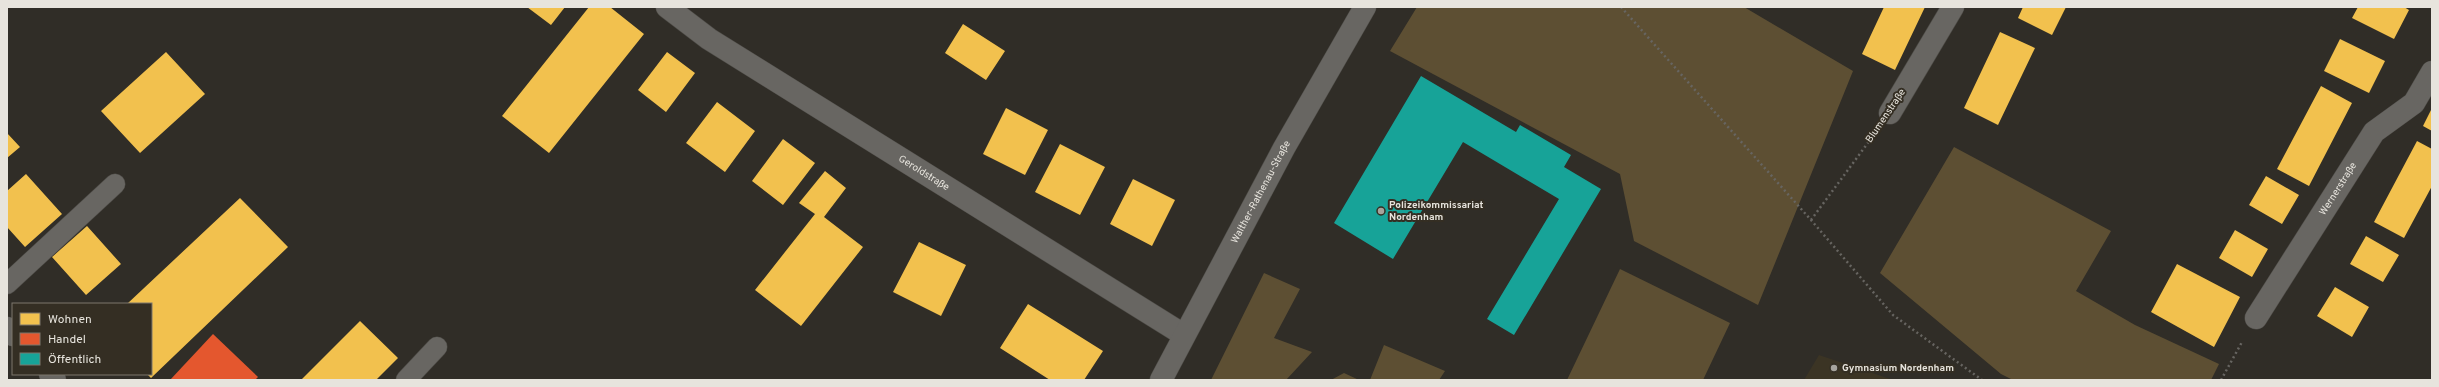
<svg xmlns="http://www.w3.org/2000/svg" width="2439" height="387" font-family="Overpass,sans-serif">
<rect width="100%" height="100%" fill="#302d27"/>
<path fill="#3b3424" d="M1819,355L1893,380H1804Z"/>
<path fill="#5d4f33" d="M1417,7H1744L1853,71L1758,305L1634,241L1620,174L1390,51Z
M1954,147L2111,231L2076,291L2135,325L2219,364L2211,380H2013L2001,374L1880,273Z
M1620,269L1730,323L1703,380H1567Z
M1264,273L1300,289L1274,338L1312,352L1286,380H1211Z
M1384,345L1445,371L1439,380H1370Z
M1344,373L1359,380H1331Z"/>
<path fill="#f2c14e" d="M527,7H565L551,25Z
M589,7H610L644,34L549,153L502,116Z
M1884,7H1925L1895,70L1862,54Z
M2023,7H2066L2052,35L2018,18Z
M2358,7H2404L2409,10L2394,39L2352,18Z
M963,24L1005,51L986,80L945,53Z
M2000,32L2035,48L1998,125L1964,108Z
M2340,39L2385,61L2369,93L2324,71Z
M166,52L205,94L140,153L101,111Z
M667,52L695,73L666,112L638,90Z
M2321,86L2352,103L2309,186L2277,169Z
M717,102L755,131L725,172L686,143Z
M1006,108L1048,130L1025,175L983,154Z
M2432,108V131L2423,126Z
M7,133L20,147L7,158Z
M783,139L815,163L783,205L752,181Z
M2417,141L2432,149V186L2404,238L2374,222Z
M1060,144L1105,167L1080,215L1035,192Z
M825,171L846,188L824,217L863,247L801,326L755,290L815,214L799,203Z
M26,174L62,214L25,247L7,227V191Z
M2266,176L2299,195L2282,224L2249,205Z
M1133,179L1175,200L1152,246L1110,224Z
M240,198L288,247L151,378L147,374H151V304H127Z
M87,226L121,264L86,295L52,257Z
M2235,230L2268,249L2252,277L2219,258Z
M2366,236L2399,255L2383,282L2350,264Z
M919,242L966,265L941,316L893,292Z
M2177,264L2240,297L2214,347L2151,312Z
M2335,287L2369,307L2352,337L2317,316Z
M1028,304L1103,351L1084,380H1050L1000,348Z
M360,321L398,358L376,380H301Z"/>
<path fill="#e4572e" d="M213,334L258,377L255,380H170Z"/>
<path fill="#17a398" d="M1421,76L1516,132L1520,125L1571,155L1564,167L1601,189L1514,335L1487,319L1559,199L1463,142L1393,259L1334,223Z"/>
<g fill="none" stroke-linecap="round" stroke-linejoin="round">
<g stroke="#4d4b46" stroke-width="21">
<path id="lane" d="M7,284L115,184
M406,380L437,347"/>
</g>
<g stroke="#4d4b46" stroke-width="23">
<g id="street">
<path id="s1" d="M667,7L709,39L1184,335"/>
<path d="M1890,113L1953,7"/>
<path id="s2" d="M2256,318L2374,132L2414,103L2432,72"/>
</g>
</g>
<g stroke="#4d4b46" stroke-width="23">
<g id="secondary">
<path d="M7,328L13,335"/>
<path d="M50,374L55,380"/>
<path id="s3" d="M1161,380L1284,148L1365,7"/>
</g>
</g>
<path stroke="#676561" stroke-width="2.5" stroke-dasharray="2 3" stroke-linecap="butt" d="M1621,7L1811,220L1893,315L1982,380
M1811,220L1873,136
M2221,380L2242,342"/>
<use href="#lane" stroke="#686662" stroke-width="20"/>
<use href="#street" stroke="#686662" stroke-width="22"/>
<use href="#secondary" stroke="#686662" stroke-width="22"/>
</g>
<g fill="#a7a49d" stroke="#342e23" stroke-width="1.5">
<circle cx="1381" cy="211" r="4"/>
<circle cx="1834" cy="368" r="4"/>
</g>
<g text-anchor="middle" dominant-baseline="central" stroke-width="4" stroke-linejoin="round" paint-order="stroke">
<g font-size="10" fill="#e7e4dd" stroke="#342e23">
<text transform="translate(1886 116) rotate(-56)">Blumenstraße</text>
<text stroke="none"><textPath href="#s1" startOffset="306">Geroldstraße</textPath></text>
<text stroke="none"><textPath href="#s2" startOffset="153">Wernerstraße</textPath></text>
<text stroke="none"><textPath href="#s3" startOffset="213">Walther-Rathenau-Straße</textPath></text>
</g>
<g font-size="10" font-weight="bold" fill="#e7e4dd" stroke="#342e23" text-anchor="start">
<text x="1389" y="205">Polizeikommissariat<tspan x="1389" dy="12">Nordenham</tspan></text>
<text x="1842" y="368">Gymnasium Nordenham</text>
</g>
</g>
<rect width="2439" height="387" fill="none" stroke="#e7e4dd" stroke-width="16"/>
<rect x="12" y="303" width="140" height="72" fill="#342e23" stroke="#7c776d"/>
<rect x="20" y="313" width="20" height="12" fill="#f2c14e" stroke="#7c776d"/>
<text x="48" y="323" font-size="12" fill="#e7e4dd">Wohnen</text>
<rect x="20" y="333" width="20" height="12" fill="#e4572e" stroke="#7c776d"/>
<text x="48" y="343" font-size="12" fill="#e7e4dd">Handel</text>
<rect x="20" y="353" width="20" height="12" fill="#17a398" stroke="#7c776d"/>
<text x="48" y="363" font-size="12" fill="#e7e4dd">Öffentlich</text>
</svg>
